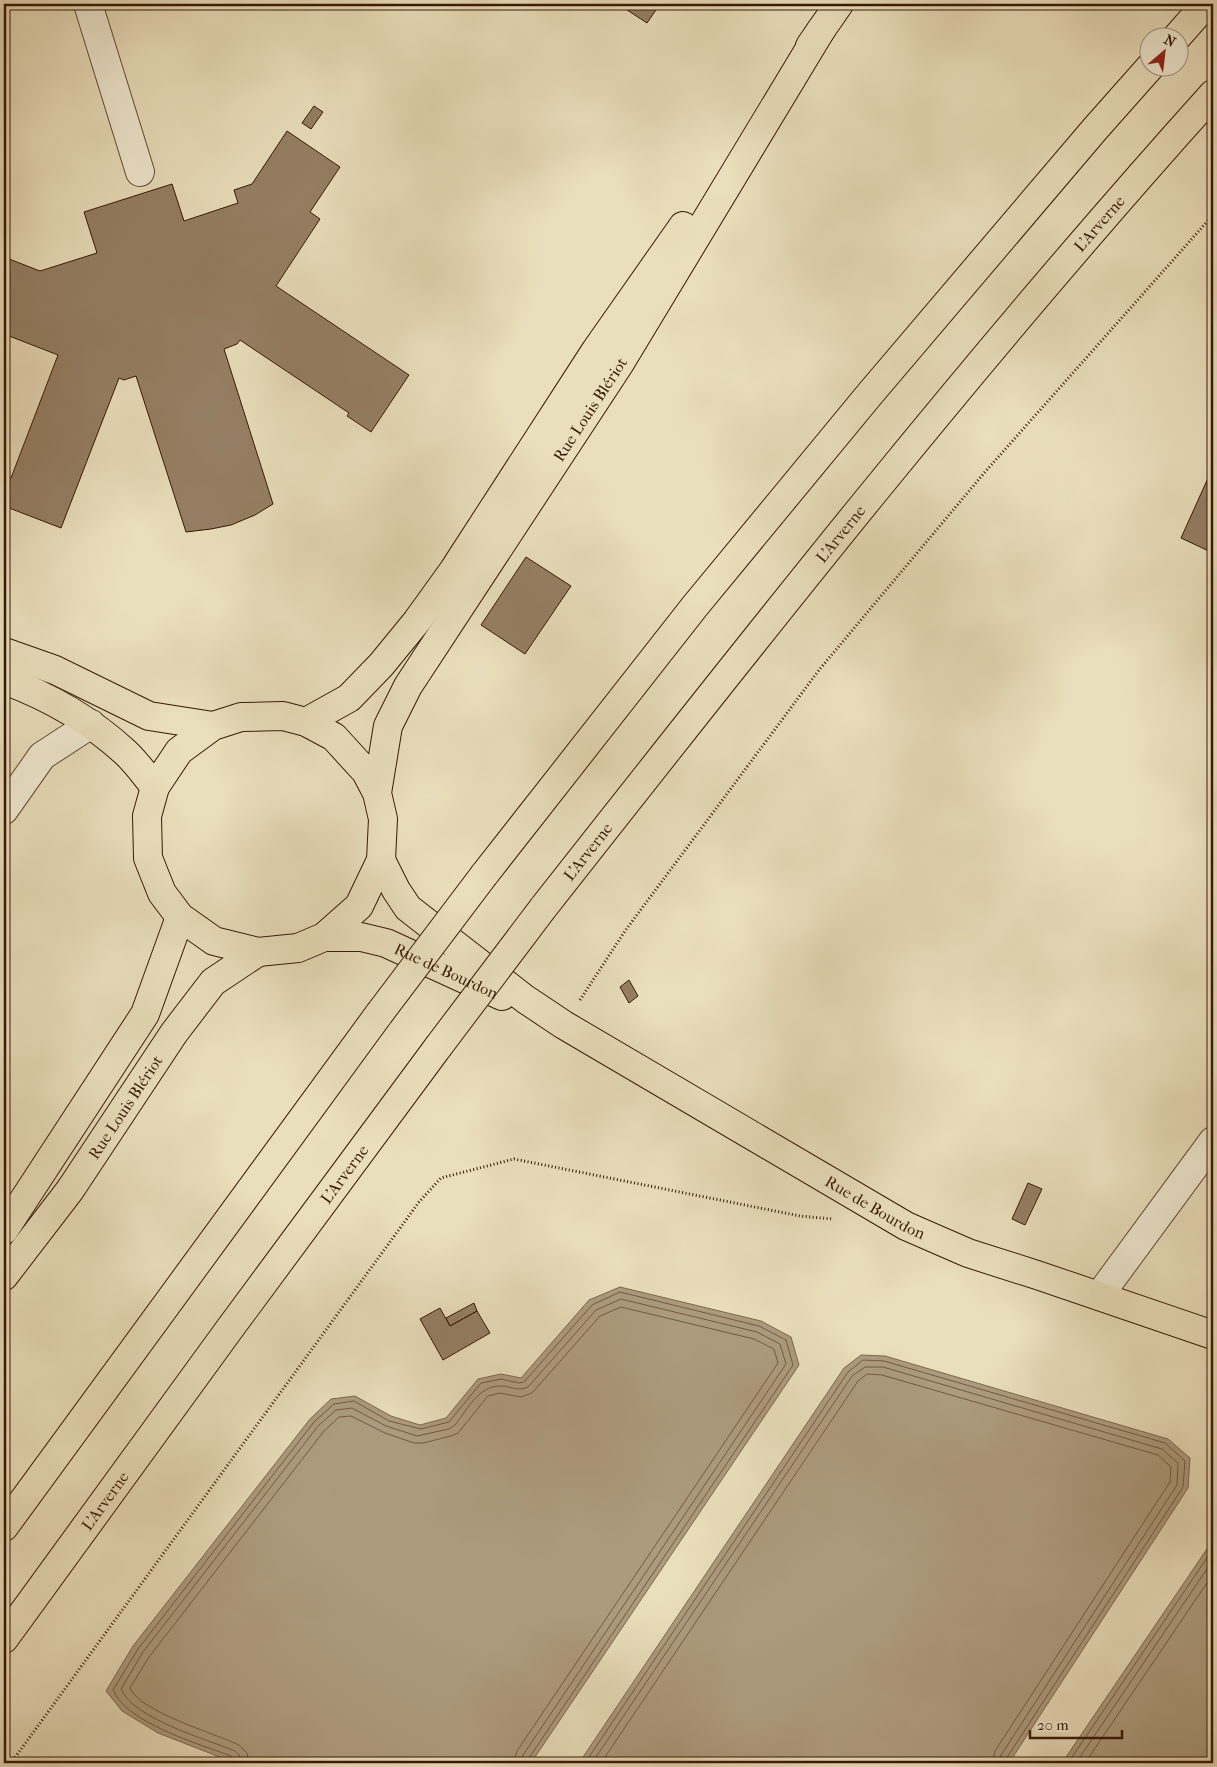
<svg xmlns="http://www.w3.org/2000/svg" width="1217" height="1767" font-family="'IM FELL French Canon',serif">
<rect width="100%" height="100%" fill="#eadfbc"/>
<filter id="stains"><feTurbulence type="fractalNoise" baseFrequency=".004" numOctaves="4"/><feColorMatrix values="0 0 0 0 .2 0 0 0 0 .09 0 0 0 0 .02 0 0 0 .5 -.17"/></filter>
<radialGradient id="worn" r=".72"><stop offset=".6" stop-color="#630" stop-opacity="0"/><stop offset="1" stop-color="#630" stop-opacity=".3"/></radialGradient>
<path fill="#ad9b7e" stroke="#7e674e" d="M620,1287L761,1321L791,1337L799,1365L531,1763H235L158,1733L122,1711L106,1691L133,1646L310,1419L331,1399L355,1396L391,1416L420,1425L446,1418L478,1379L501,1374L521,1378L589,1300Z
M861,1355L885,1356L1168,1439L1190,1458L1188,1488L1009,1763H579L844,1368Z
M1213,1540V1763H1062Z"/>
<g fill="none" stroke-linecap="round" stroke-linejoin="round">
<path stroke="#725a42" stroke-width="1" d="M235,1763L234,1759L231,1756C199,1744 127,1723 113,1690L138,1649L314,1422L334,1404L354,1401L389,1421L421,1429L449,1422L481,1383L501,1379L519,1383L524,1382L592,1305L620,1292L759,1326L786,1340L793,1365L529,1758L528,1763
M241,1763L240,1756L235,1751C206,1739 134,1719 121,1689L143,1652L318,1426L336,1410L352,1408L386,1426L417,1436L449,1429L455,1425C467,1410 479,1385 501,1386C510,1386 518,1392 528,1387L596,1310L621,1299L757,1332L780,1344L786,1364L523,1755L521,1763
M249,1763L247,1753L239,1745C214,1733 140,1712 130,1688L149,1657L324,1431L339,1417L351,1416L385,1433L414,1443H423L451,1436L458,1433L488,1396L500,1393L521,1397L532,1393L600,1316L621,1307L754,1339L774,1349L778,1363L517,1751L514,1763
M585,1763L848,1372L863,1360L884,1361L1165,1443L1185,1461L1183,1487L1006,1759V1763
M592,1763L852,1376L865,1367H883L1162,1449L1178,1463L1177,1485L1001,1755L999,1763
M601,1763L858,1381L867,1374L882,1375L1158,1455L1171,1467L1170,1482L995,1751L992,1763
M1068,1763L1213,1549
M1076,1763L1213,1560
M1085,1763L1213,1574"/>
</g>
<path fill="#957f64" stroke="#381805" d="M618,4H660L647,23Z
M314,106L323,112L311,129L302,123Z
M287,131L340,167L310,212L320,219L276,286L409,375L371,432L347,416L349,413L240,340L237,344L224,349L273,504L255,515L231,525L211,529L186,532L136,376L124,380L119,378L61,528L4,506V484L7,476L11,478L58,355L4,334V257L40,271L97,253L84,212L172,184L184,221L238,203L234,190L252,184Z
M1213,467V553L1181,538Z
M526,557L571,586L525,654L481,625Z
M629,980L638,996L629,1003L620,987Z
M1028,1183L1042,1189L1025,1225L1012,1219Z
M474,1303L477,1311L450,1326L446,1318Z
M440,1308L450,1326L477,1311L490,1333L443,1360L420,1319Z"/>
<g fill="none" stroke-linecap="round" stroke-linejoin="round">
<g stroke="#644a33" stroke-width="30">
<path id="minor" d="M88,4L140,172
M4,810L42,756L91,724
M1099,1296L1213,1141"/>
</g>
<g stroke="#381805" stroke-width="30">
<g id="major">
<path d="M810,46L839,4"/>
<path d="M4,652L55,670L149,716L213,726"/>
<path d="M4,680C48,696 90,720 125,752C136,762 145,775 155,787"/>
<path d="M306,722L349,698L381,665L417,621L453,571L596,350L683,226"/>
<path id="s1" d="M377,793L366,772L334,737L306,722L283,716L241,717L213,726L179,751L155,787L147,816L148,858L162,893L180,917L214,941L258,952L298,948L324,937L359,906L381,860L383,819L377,793L388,726L408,686L620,363L821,30"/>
<path id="s2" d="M381,860L396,890L408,908L525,999L564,1025L906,1226L968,1253L1037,1275L1213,1335"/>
<path id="s3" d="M324,937H361L386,943L502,996"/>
<path d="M4,1230L145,1014L180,917"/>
<path id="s4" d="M4,1276L70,1190L174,1033L213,982L258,952"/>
</g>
</g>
<g stroke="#381805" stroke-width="30">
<g id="highway">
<path d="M1176,38L1206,4"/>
<path d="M484,875L695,606L869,395L1095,129L1150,67"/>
<path id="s5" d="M543,908C760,632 978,355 1213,94"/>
<path d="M4,1527L379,1014"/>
<path id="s6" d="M4,1639L228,1331L438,1047"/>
</g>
</g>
<path stroke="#381805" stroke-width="3" stroke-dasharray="1 2.5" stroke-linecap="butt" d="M580,1000L625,931L819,670L985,472L1213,215
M11,1763L419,1202L441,1178L514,1159L800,1216L833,1219"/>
<use href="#minor" stroke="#f1ead3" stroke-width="28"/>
<use href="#major" stroke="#eadfbc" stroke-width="28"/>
<use href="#highway" stroke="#eadfbc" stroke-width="28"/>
<g stroke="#381805" stroke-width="30" stroke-linecap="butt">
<path id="highway-bridge" d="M379,1014L484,875
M438,1047L543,908"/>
</g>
<use href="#highway-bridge" stroke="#eadfbc" stroke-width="28"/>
</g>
<g text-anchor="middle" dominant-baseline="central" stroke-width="4" stroke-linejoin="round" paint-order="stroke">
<g font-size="16" fill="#381805" stroke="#f1ead3">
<text stroke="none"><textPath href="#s5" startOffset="882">L'Arverne</textPath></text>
<text stroke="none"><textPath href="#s1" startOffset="1188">Rue Louis Blériot</textPath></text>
<text stroke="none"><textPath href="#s5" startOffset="478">L'Arverne</textPath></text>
<text stroke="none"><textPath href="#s5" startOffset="72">L'Arverne</textPath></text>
<text stroke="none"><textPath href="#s3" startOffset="129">Rue de Bourdon</textPath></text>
<text stroke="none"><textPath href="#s4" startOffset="208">Rue Louis Blériot</textPath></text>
<text stroke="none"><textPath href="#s6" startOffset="576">L'Arverne</textPath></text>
<text stroke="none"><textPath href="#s2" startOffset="611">Rue de Bourdon</textPath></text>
<text stroke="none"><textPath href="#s6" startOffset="171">L'Arverne</textPath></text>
</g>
</g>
<rect width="1217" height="1767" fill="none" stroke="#eadfbc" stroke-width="20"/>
<rect x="5" y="5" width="1207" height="1757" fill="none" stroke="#381805" stroke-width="2.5"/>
<rect x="10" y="10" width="1197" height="1747" fill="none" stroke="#381805"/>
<g transform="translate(1164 52) rotate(28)"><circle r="24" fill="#f1ead3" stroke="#a79681"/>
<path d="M0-4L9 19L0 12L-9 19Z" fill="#8f2418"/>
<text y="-8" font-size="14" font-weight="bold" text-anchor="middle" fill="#381805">N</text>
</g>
<path d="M1030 1730v8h92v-8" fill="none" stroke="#381805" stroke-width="2.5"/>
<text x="1037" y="1730" font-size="15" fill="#381805" stroke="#f1ead3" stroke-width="4" paint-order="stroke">20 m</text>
<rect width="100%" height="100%" filter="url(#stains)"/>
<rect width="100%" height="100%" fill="url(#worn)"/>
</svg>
